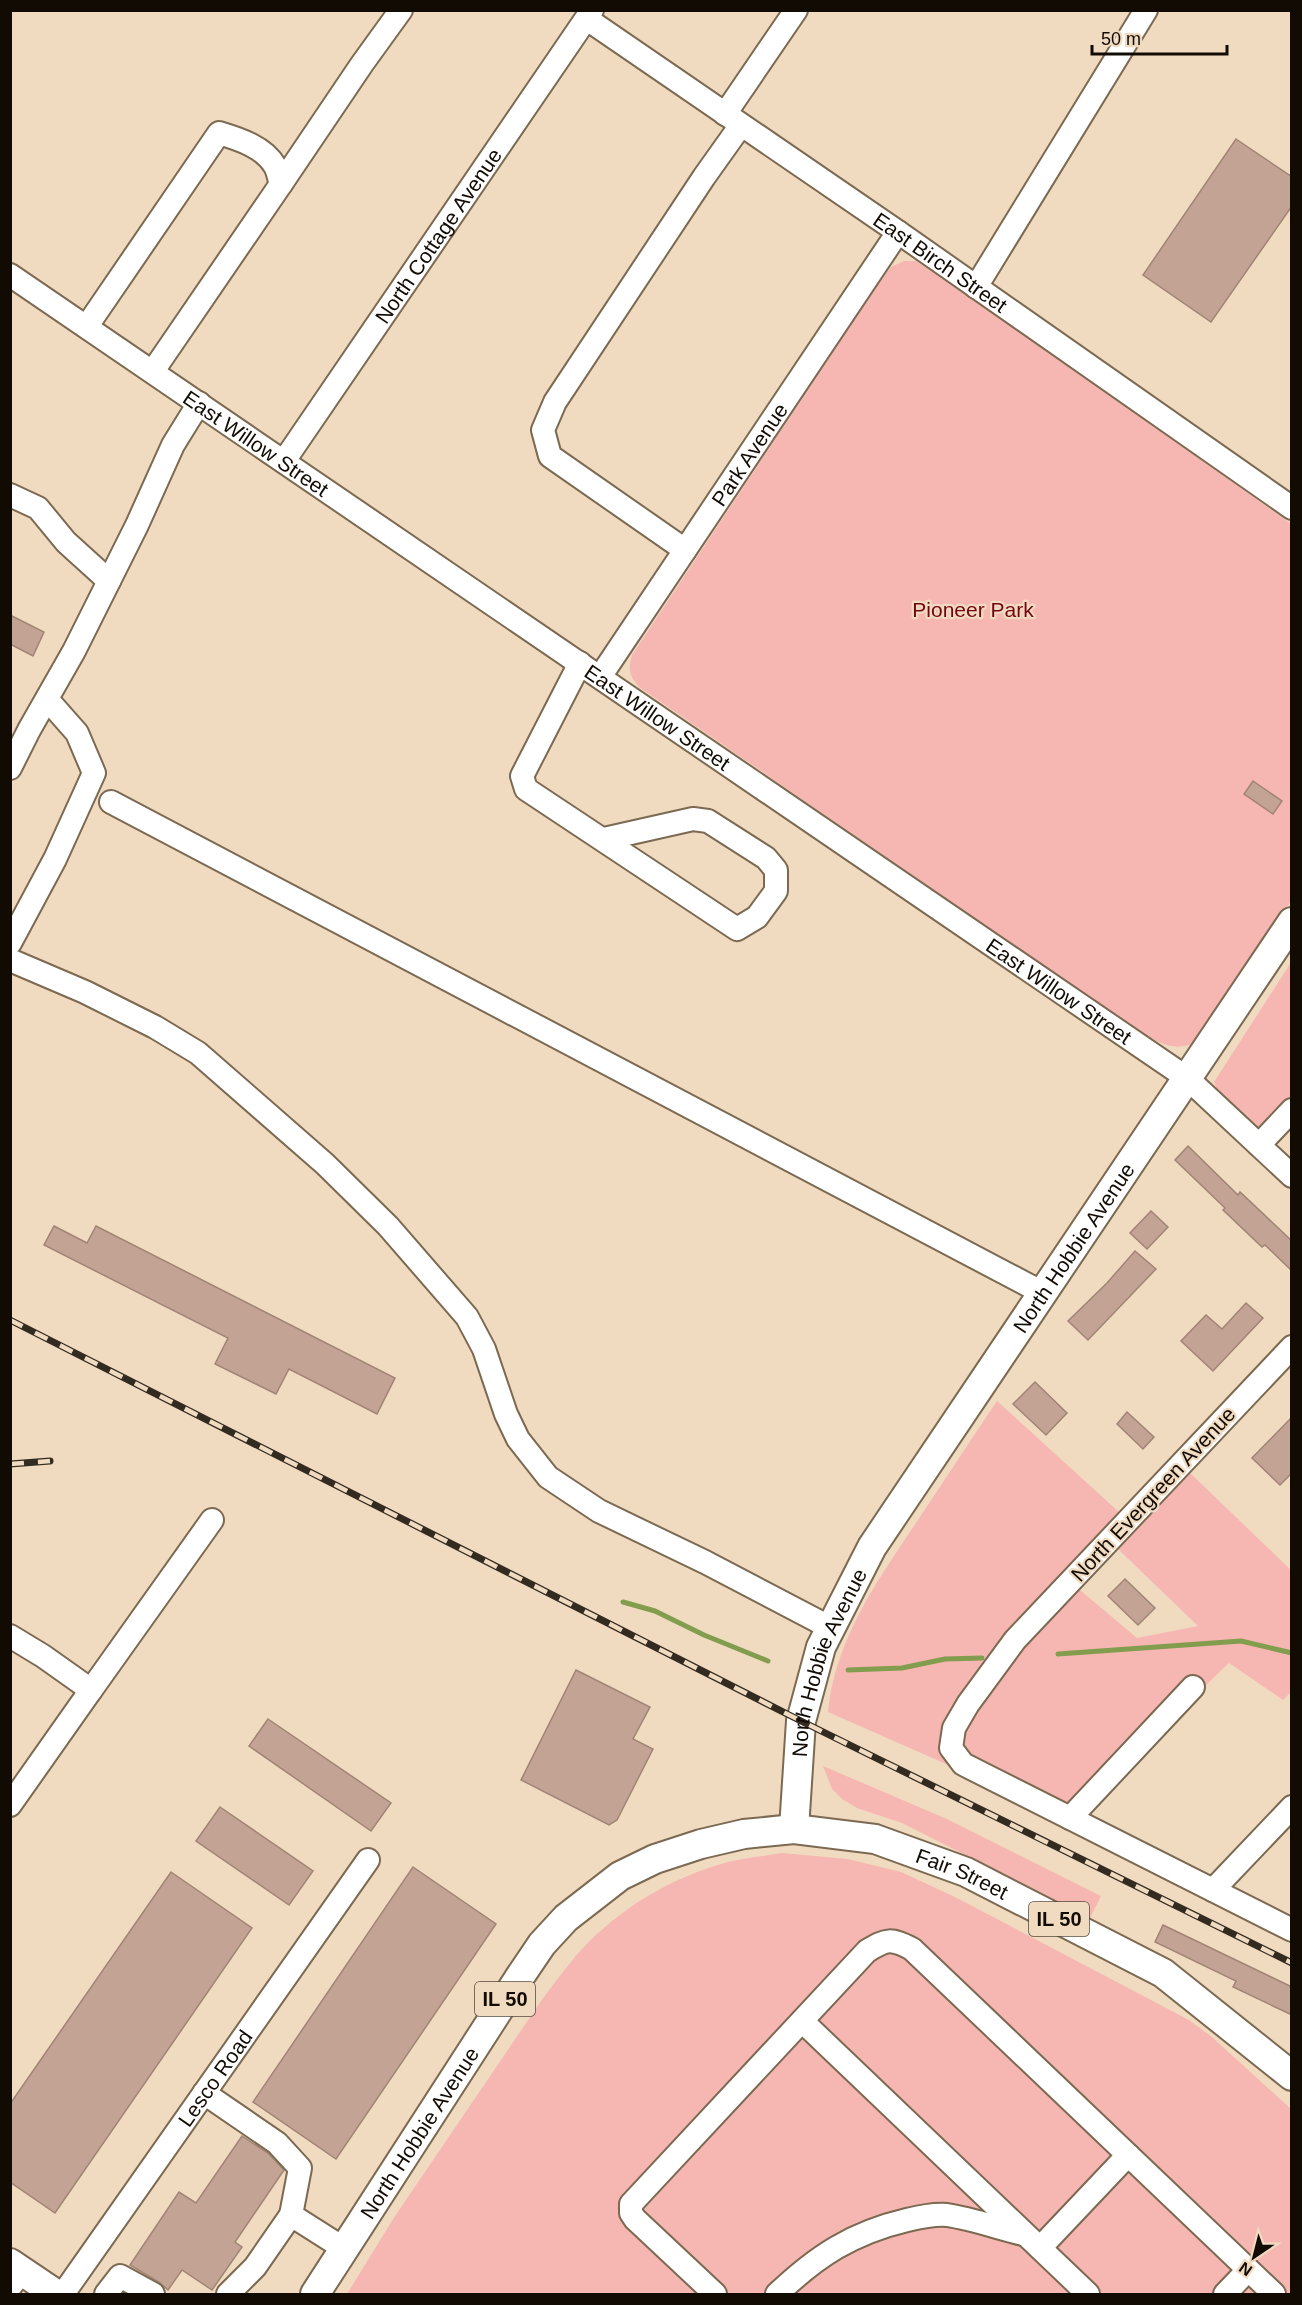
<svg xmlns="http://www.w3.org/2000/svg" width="1302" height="2305" font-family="Helvetica,sans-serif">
<rect width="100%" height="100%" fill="#f0dbc1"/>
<path fill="#f6b7b3" d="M904,261H916L1094,383L1291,524V901L1199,1041C1175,1053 1162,1044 1140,1032L639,687C629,676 628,669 632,655L881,280L891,267Z
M1290,964L1292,965L1291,1102L1262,1134L1220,1096L1214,1082Z
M997,1401L1119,1512L1003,1636L954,1712L955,1768L828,1712C835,1640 877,1581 916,1523C943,1482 970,1441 997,1401Z
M1189,1472L1291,1570V1692L1283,1700L1229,1663L1199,1692L1068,1808L971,1761L960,1745L962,1732L1003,1669L1080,1590L1137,1638L1198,1626L1118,1549Z
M823,1766L947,1819L1101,1896L1090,1918L902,1823L857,1808L842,1799L832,1789Z
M782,1853L848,1859L901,1872L955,1897L1189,2020L1212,2037L1291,2109V2294H347L395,2216L541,2001C560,1976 579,1948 604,1928C639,1897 683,1874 728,1862C746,1858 765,1856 782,1853Z"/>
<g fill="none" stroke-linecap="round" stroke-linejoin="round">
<path stroke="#819d4d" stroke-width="5" d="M623,1602L655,1611L704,1635L768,1661
M1058,1654L1241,1641L1292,1653
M848,1670L902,1668L945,1659L982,1658"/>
</g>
<path fill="#c2a394" stroke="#a18475" stroke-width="1.5" d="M1236,139L1292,177V206L1211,322L1143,275Z
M10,615L44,632L33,656L10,644Z
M1253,781L1282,801L1273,814L1244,794Z
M1188,1146L1238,1195L1240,1192L1292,1241V1271L1265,1245L1262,1247L1223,1210L1225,1208L1175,1160Z
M1151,1211L1168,1227L1147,1249L1130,1233Z
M54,1226L87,1243L96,1226L395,1378L377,1414L289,1369L276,1394L215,1364L228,1338L44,1245Z
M1135,1251L1156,1269L1088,1340L1068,1321L1107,1283Z
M1246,1303L1263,1318L1213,1371L1181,1341L1206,1315L1222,1329Z
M1035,1382L1067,1413L1046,1435L1013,1404Z
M1127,1412L1154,1437L1143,1449L1117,1424Z
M1292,1417V1473L1280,1485L1252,1458Z
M1125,1579L1155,1608L1138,1625L1108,1596Z
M576,1670L650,1707L633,1739L653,1749L617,1820L609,1825L521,1780Z
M268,1719L391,1803L371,1831L249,1746Z
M220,1807L313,1871L289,1905L196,1841Z
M413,1867L496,1924L336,2159L253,2102Z
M171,1872L252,1928L55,2213L10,2182V2104Z
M1163,1925L1292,1987V2015L1233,1987L1236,1981L1155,1942Z
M242,2136L269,2154L284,2170L235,2242L242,2247L212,2290L182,2270L168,2290L159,2282L130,2265L179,2192L196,2203Z"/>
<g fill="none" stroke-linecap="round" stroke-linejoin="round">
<g stroke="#7b6951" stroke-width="26">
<g id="minor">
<path id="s1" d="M587,19L898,232L1292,508"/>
<path d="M725,114L796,10"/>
<path d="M281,184L362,64L401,10"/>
<path id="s2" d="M10,275L1187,1078L1292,1176"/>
<path d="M976,287L1146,10"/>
<path d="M87,326L219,133C239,139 264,147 275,166C278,171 279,179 281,184L153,371"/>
<path id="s3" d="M284,461L592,10"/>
<path d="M10,495L38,508L66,542L109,581"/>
<path d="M685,550L550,456L543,430L555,402L704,177L741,125"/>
<path d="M580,663L522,776L526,789L737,929L757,917L776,891V870L766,858L708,821L693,819L604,839"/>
<path id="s4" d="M600,677L898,232"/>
<path d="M10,768L29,730L74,651L137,525L173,445L199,403"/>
<path d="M111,802L1043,1293"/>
<path d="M10,943L55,859L94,773L77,733L47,699"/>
<path d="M10,960L85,992L155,1027L198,1053L325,1164L388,1226L467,1317L484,1349L506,1414L518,1439L548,1477L599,1511L705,1562L831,1628"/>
<path d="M1259,1145L1292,1110"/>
<path d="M1292,1347L1015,1640L968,1704L954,1728L951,1748L963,1764L1292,1930"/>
<path d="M10,1636L43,1656L91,1690L10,1805"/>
<path d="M91,1690L212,1520"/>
<path d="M1070,1818L1193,1687"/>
<path d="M1213,1890L1292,1807"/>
<path d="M802,2021L1088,2294"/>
<path d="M204,2093L277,2143L300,2168L291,2215"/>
<path d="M1040,2248L1128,2155"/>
<path d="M10,2287L22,2271"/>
<path id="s5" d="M63,2294L368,1860"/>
<path d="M106,2294L120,2276L153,2294"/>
<path d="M228,2294L255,2267L291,2215L343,2248"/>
<path d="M715,2294L635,2219L631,2213V2204L867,1951C887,1939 891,1938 912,1949L1274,2294"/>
<path d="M777,2294C817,2256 852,2233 907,2220C920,2217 933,2214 947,2215C973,2219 998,2228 1023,2234"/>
<path d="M1225,2294L1248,2270"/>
</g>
</g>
<g stroke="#7b6951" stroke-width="32">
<g id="major">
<path id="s6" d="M794,1829L801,1721L821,1647L872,1547L1292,922"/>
<path d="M10,2263L56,2294"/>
<path id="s7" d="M315,2294L521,1975L542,1944L566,1918L620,1876L655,1859L701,1844L744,1834L794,1829L875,1839L966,1872L1163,1973L1292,2076"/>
</g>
</g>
<use href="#minor" stroke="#fff" stroke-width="22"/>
<use href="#major" stroke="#fff" stroke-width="28"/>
<g stroke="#332a20" stroke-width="7">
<path id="rail" d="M10,1320L801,1721L1292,1963
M10,1464L50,1461"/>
</g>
<use href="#rail" stroke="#f0dbc1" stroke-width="4.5" stroke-dasharray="14" stroke-linecap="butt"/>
</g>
<g text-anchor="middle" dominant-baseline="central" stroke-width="4.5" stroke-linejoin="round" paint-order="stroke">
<g fill="#f0dbc1" stroke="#55493d" stroke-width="1.5">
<rect x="1029" y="1902" width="60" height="34" rx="4.5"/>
<rect x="475" y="1982" width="60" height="34" rx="4.5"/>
</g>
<g font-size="20" font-weight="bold" fill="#120b04">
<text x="1059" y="1919">IL 50</text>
<text x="505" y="1999">IL 50</text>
</g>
<g font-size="21" fill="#120b04" stroke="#f0dbc1">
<text stroke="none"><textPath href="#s3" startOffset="273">North Cottage Avenue</textPath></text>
<text stroke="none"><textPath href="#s1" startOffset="429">East Birch Street</textPath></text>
<text stroke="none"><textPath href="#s2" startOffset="298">East Willow Street</textPath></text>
<text stroke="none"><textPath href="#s4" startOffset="268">Park Avenue</textPath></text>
<text stroke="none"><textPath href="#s2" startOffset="784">East Willow Street</textPath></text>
<text stroke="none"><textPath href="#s2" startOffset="1270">East Willow Street</textPath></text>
<text stroke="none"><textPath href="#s6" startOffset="658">North Hobbie Avenue</textPath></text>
<text transform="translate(1153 1494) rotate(-47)">North Evergreen Avenue</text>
<text stroke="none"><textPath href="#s6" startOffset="172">North Hobbie Avenue</textPath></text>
<text stroke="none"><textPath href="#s7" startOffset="878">Fair Street</textPath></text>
<text stroke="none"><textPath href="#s5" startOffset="264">Lesco Road</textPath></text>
<text stroke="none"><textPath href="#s7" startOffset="192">North Hobbie Avenue</textPath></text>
</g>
<g font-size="21" fill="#760414" stroke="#f0dbc1">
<text x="973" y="609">Pioneer Park</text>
</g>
</g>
<rect width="1302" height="2305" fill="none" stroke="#120b04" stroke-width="24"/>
<g transform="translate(1254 2257) rotate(215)" stroke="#f0dbc1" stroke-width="4.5" paint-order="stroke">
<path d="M0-4.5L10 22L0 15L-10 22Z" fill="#120b04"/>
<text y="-9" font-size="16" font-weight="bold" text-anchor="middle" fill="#120b04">N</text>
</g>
<path d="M1092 45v9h135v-9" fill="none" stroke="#120b04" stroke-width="3"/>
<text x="1101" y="45" font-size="18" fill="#120b04" stroke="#f0dbc1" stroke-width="4.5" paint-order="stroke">50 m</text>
</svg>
